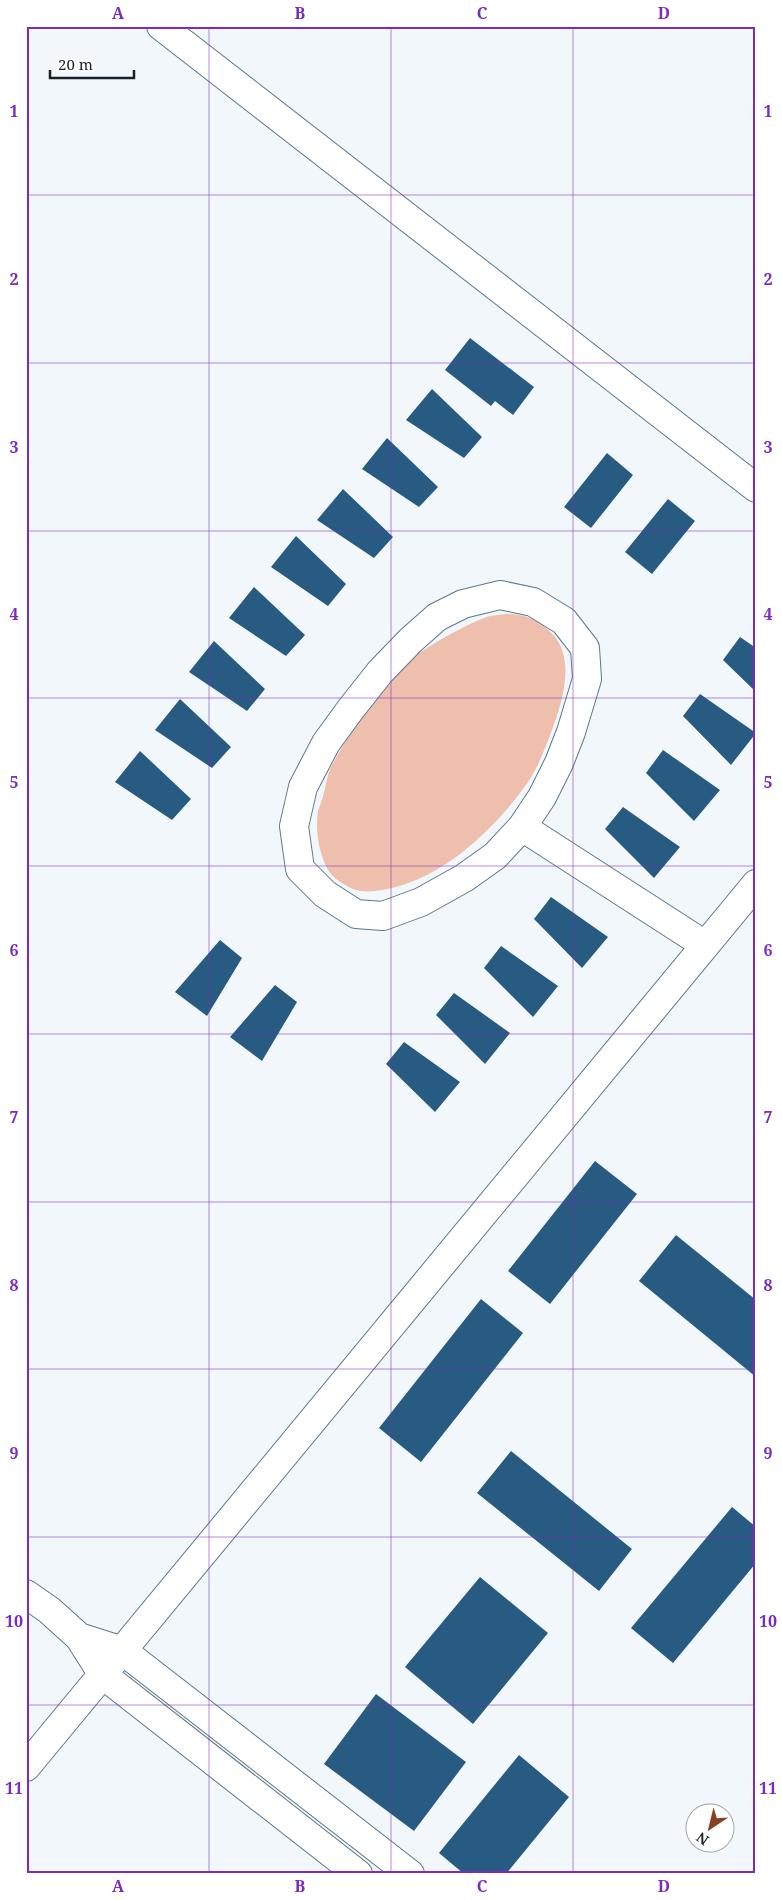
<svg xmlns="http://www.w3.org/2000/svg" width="782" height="1900" font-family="'Noto Serif',serif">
<rect width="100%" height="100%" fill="#f2f7fc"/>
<path fill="#eebfad" d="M506,614C523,614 534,618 547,629C580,655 561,706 549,738C543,753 537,769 528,782C494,830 442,880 382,890C376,891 368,892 361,891C351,890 333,879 328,870C319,853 315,831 318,811C320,805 323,798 324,792C326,785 327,778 329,772C331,766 335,760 338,754C357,721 381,688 409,661C425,647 470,622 490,616C495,615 501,615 506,614Z"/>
<path fill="#275b81" d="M470,338L534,387L513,415L495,401L491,406L445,370Z
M432,389L482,437L464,458L406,420Z
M387,438L438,487L419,507L362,469Z
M607,453L633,475L591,528L564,507Z
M343,489L393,537L374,558L317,520Z
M668,499L695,521L652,574L625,552Z
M296,536L346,584L328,606L271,567Z
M254,587L305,635L286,656L229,618Z
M740,637L756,648V692L723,660Z
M214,641L265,689L247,711L189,672Z
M700,694L756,733L731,765L683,716Z
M180,699L231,747L212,768L155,730Z
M663,750L720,790L694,821L646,773Z
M140,751L191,799L172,820L115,782Z
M623,807L680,847L654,878L605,829Z
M551,897L608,937L582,968L534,919Z
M220,940L242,958L207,1016L175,992Z
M501,946L558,986L533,1017L484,968Z
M275,985L297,1002L262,1061L230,1037Z
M454,993L510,1033L485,1064L436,1015Z
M404,1042L460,1082L435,1112L386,1064Z
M595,1161L637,1194L550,1304L508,1271Z
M676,1235L756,1300V1377L639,1281Z
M481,1299L523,1333L421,1462L379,1428Z
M511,1451L632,1549L599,1591L477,1493Z
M732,1507L756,1527V1563L673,1663L631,1628Z
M480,1577L548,1633L473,1724L405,1667Z
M376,1694L466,1762L414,1831L324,1764Z
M519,1755L569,1797L506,1874H464L439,1853Z"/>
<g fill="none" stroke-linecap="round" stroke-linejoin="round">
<g stroke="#5e778b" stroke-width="30">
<path id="minor" d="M161,26L756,488
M500,595L533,602L564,621L585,648L587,679L571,732L559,763L542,797L522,827L495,856L464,878L421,902L383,916L356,914L325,894L300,869L294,826L303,787L326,743L350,710L380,672L411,640L437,617L463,604Z
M522,827L705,945
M26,1767L756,884"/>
</g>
<g stroke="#5e778b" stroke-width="30">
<path id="tertiary" d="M26,1594L49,1610L79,1637L103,1675L358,1874
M79,1637L123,1651L410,1874"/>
</g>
<use href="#minor" stroke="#fff" stroke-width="28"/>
<use href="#tertiary" stroke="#fff" stroke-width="28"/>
</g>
<path fill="none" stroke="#7b2cbf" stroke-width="1" stroke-opacity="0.55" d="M209,26V1874M391,26V1874M573,26V1874M26,195H756M26,363H756M26,531H756M26,698H756M26,866H756M26,1034H756M26,1202H756M26,1369H756M26,1537H756M26,1705H756"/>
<rect width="782" height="1900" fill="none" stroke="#ffffff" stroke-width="55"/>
<g transform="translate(710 1828) rotate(215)"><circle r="24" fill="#ffffff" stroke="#a2a6a9"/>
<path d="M0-4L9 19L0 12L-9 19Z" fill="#884021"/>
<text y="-8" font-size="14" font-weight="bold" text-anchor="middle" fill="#162028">N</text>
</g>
<path d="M50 70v8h84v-8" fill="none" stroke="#162028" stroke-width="2.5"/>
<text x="58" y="70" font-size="15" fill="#162028" stroke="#ffffff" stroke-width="4" paint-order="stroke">20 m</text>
<rect x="28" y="28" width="726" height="1844" fill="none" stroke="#7b2cbf" stroke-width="2"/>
<g font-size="16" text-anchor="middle" font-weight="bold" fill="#7b2cbf">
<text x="118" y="19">A</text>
<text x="300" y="19">B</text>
<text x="482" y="19">C</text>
<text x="664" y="19">D</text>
<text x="14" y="117">1</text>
<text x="768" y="117">1</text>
<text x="14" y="285">2</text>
<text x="768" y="285">2</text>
<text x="14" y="453">3</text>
<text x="768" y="453">3</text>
<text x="14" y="620">4</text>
<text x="768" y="620">4</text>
<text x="14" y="788">5</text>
<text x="768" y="788">5</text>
<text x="14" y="956">6</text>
<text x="768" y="956">6</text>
<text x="14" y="1123">7</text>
<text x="768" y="1123">7</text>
<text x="14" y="1291">8</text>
<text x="768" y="1291">8</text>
<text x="14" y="1459">9</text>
<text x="768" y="1459">9</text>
<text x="14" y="1627">10</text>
<text x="768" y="1627">10</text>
<text x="14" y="1794">11</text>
<text x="768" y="1794">11</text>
<text x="118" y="1892">A</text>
<text x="300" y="1892">B</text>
<text x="482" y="1892">C</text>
<text x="664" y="1892">D</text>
</g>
</svg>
